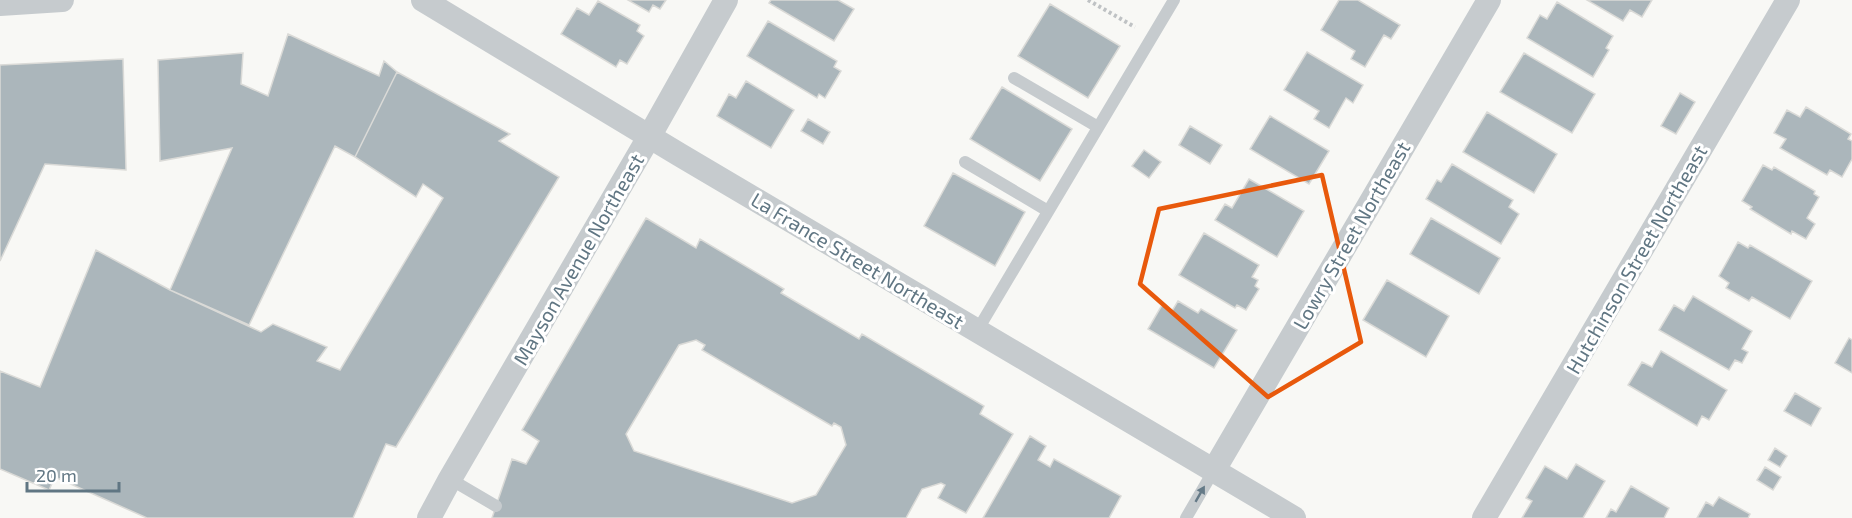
<svg xmlns="http://www.w3.org/2000/svg" width="1852" height="518" font-family="'Exo 2',sans-serif">
<rect width="100%" height="100%" fill="#f8f8f5"/>
<path fill="#abb6bb" stroke="#dadad7" stroke-width="1.5" fill-rule="evenodd" d="M628,0H666L660,9L653,5L649,12Z
M771,0H838L854,9L834,41L769,3Z
M1339,0H1358L1400,25L1391,39L1384,35L1365,67L1351,59L1355,51L1321,30Z
M1587,0H1652L1642,17L1630,10L1623,21Z
M598,1L640,25L637,31L644,36L627,64L620,60L616,67L561,34L577,8L589,15Z
M1557,2L1613,36L1606,48L1609,50L1593,77L1527,38L1540,15L1547,19Z
M1050,4L1120,46L1088,98L1018,56Z
M768,21L837,61L834,67L841,71L825,98L819,94L817,98L747,56Z
M288,34L379,76L384,61L397,72L355,157L335,146L249,325L170,290L232,148L160,161L158,60L243,53L241,84L268,96Z
M1307,52L1363,85L1353,103L1346,98L1329,128L1314,119L1319,111L1284,90Z
M1524,53L1595,94L1572,133L1500,92Z
M123,59L126,170L45,164L0,261V65Z
M397,72L510,134L499,141L559,177L396,447L386,444L353,518H147L55,477L49,490L0,469V371L40,387L96,250L170,290L261,332L273,324L327,347L317,361L340,370L443,198L423,184L416,197L355,157Z
M746,81L794,110L771,148L717,116L729,94L736,98Z
M1002,87L1072,129L1040,181L970,139Z
M1680,93L1695,102L1676,134L1661,126Z
M1806,107L1851,134L1848,139L1852,141V159L1842,177L1830,170L1827,175L1780,148L1786,139L1774,133L1787,110L1800,117Z
M1487,112L1557,154L1534,193L1463,152Z
M1270,116L1329,151L1309,184L1250,149Z
M808,119L830,132L823,144L801,131Z
M1190,126L1222,145L1210,164L1179,145Z
M1144,150L1161,162L1149,178L1132,166Z
M1452,164L1513,200L1509,207L1519,214L1501,244L1426,199L1437,180L1441,182Z
M1763,165L1772,170L1774,167L1815,191L1814,194L1819,197L1807,218L1815,224L1806,239L1792,231L1791,234L1750,209L1752,207L1742,201Z
M953,173L1025,212L995,266L924,226Z
M1249,179L1304,211L1277,257L1215,220L1225,204L1232,208Z
M646,218L696,248L700,239L784,289L781,293L859,339L862,334L984,406L980,414L1013,434L966,513L938,498L945,485L941,483L922,489L906,518H492L512,459L526,464L539,441L522,430ZM696,340L705,345L702,350L832,426L834,423L841,427L846,445L816,495L792,503L634,451L626,434L679,345Z
M1431,218L1500,258L1479,294L1410,254Z
M1204,233L1259,265L1252,277L1258,280L1255,286L1259,289L1246,310L1237,305L1235,308L1179,275Z
M1738,242L1748,248L1750,245L1812,281L1790,319L1752,297L1749,301L1726,288L1729,283L1719,276Z
M1387,280L1449,316L1426,357L1363,320Z
M1693,296L1752,331L1742,349L1748,352L1742,363L1735,360L1729,370L1659,330L1674,305L1684,311Z
M1178,301L1198,313L1201,309L1237,330L1214,368L1148,329L1162,305L1172,311Z
M1849,338L1852,340V373L1835,363Z
M1661,351L1727,390L1709,420L1702,416L1697,426L1628,385L1642,362L1652,367Z
M1795,393L1821,408L1811,426L1784,411Z
M1030,436L1046,446L1038,460L1050,467L1054,459L1121,496L1109,518H983Z
M1775,448L1787,456L1780,467L1768,460Z
M1576,464L1605,481L1583,518H1522L1532,501L1526,498L1545,466L1567,479Z
M1765,467L1781,477L1773,490L1757,480Z
M1631,486L1669,508L1664,518H1606L1611,509L1616,512Z
M1719,497L1750,514L1748,518H1697L1706,502L1713,506Z"/>
<g fill="none" stroke-linecap="round" stroke-linejoin="round">
<path stroke="#bfc2c4" stroke-width="4" stroke-dasharray="3 3" stroke-linecap="butt" d="M1088,0L1135,27"/>
<path stroke="#c6cbce" stroke-width="12" d="M1014,78L1098,127
M965,162L1048,211
M977,331L1174,0
M450,479L496,506
M1186,518L1214,470"/>
<path stroke="#c6cbce" stroke-width="24" d="M423,0L680,155L1294,518
M0,4L62,0
M1214,470L1489,0
M429,518L450,479L649,137L726,0
M1484,518L1788,0"/>
</g>
<defs><path id="oneway-solid" d="M-6-.8H1V-3.2L6.5 0L1 3.2V.8H-6Z" transform="scale(1.5)"/></defs>
<use fill="#657a87" href="#oneway-solid" transform="translate(1200 494) rotate(-60)"/>
<path fill="none" stroke="#e8590c" stroke-width="4.5" stroke-linejoin="round" d="M1322,175L1361,342L1268,397L1140,284L1159,209Z"/>
<g text-anchor="middle" dominant-baseline="central" stroke-width="6" stroke-linejoin="round" paint-order="stroke">
<g font-size="20" fill="#607683" stroke="#fff">
<text transform="translate(1351 235) rotate(-60)">Lowry Street Northeast</text>
<text transform="translate(578 259) rotate(-60)">Mayson Avenue Northeast</text>
<text transform="translate(1636 259) rotate(-60)">Hutchinson Street Northeast</text>
<text transform="translate(858 260) rotate(31)">La France Street Northeast</text>
</g>
</g>
<path d="M27 482v9h92v-9" fill="none" stroke="#607683" stroke-width="3"/>
<text x="36" y="482" font-size="18" fill="#607683" stroke="#ffffff" stroke-width="4.5" paint-order="stroke">20 m</text>
</svg>
